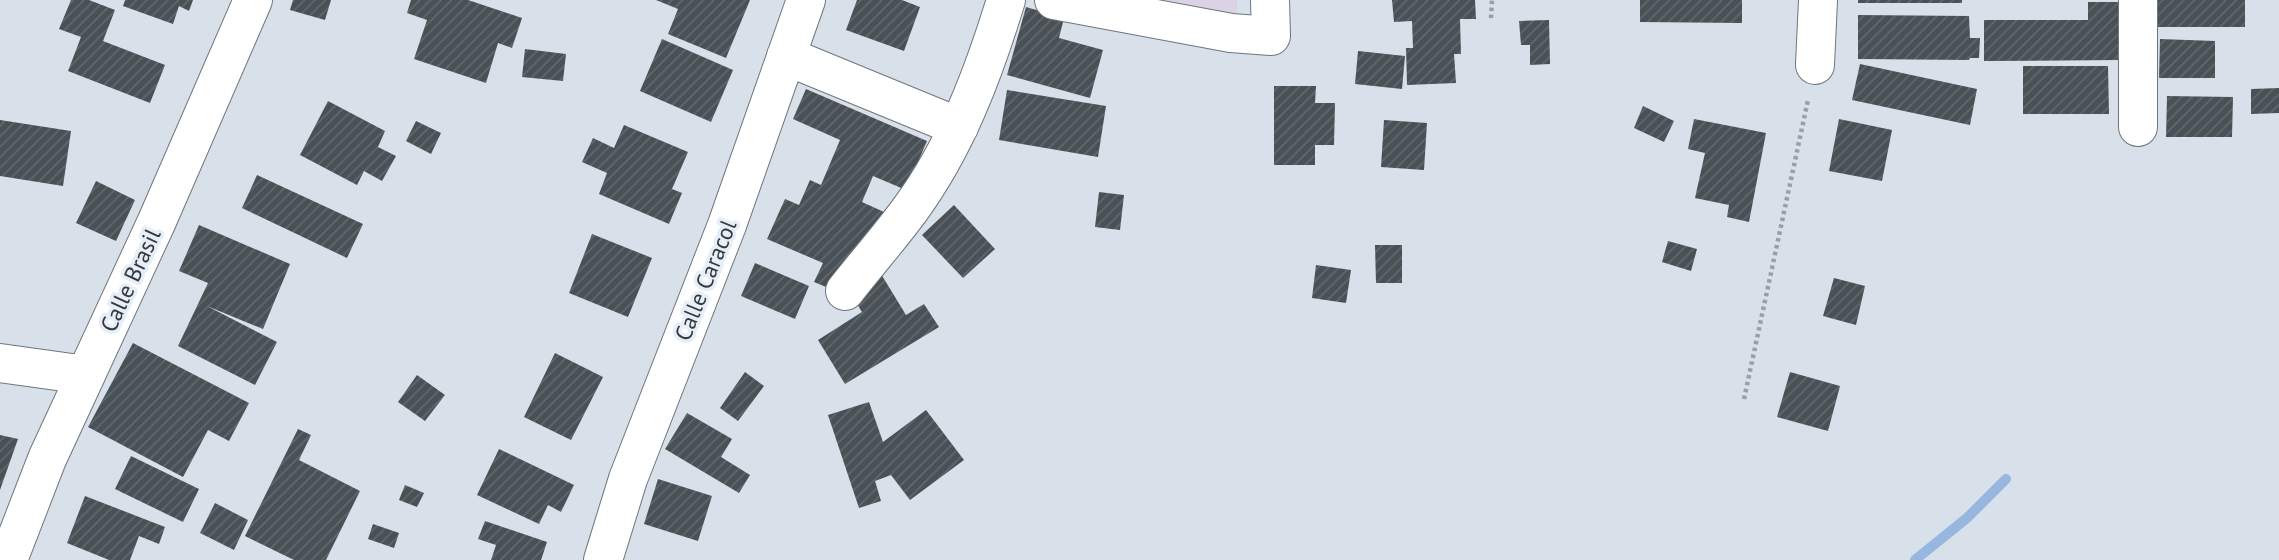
<svg xmlns="http://www.w3.org/2000/svg" width="2279" height="560" font-family="'PT Sans',sans-serif">
<defs>
<pattern id="building-hatch" width="6" height="6" patternUnits="userSpaceOnUse" patternTransform="scale(1.75)"><rect width="6" height="6" fill="#495157"/><path d="M-1 1l2-2M0 6l6-6M5 7l2-2" fill="none" stroke="#61686d"/></pattern>
</defs>
<rect width="100%" height="100%" fill="#d8e1e9"/>
<path fill="#dbd2e6" d="M1136,0H1237V21Z"/>
<g fill="none" stroke-linecap="round" stroke-linejoin="round">
<path stroke="#97b7e0" stroke-width="10" d="M1915,560L1967,518L2006,479"/>
</g>
<path fill="url(#building-hatch)" d="M71,0H89L115,10L103,41L165,65L150,103L68,71L81,37L59,29Z
M125,0H193L189,11L179,6L173,24L123,6Z
M293,0H331L325,20L290,10Z
M411,0H468L522,18L512,48L498,43L486,83L414,59L427,20L407,13Z
M656,0H750L726,58L668,34L678,9Z
M857,0H902L920,7L904,51L846,30Z
M1392,0H1475L1476,19H1460L1461,54H1454L1456,83L1407,85L1406,48H1413L1412,21L1394,22Z
M1640,0H1742V23L1640,22Z
M1858,0H1962V3H1858Z
M2158,0H2245V27H2158Z
M2088,2H2120V60L1984,61V20H2088Z
M1026,7L1064,18L1059,38L1103,50L1090,98L1007,75Z
M1858,15L1969,16L1970,38H1980L1979,58H1970L1969,60L1858,59Z
M1549,20L1550,64L1530,65V45H1521L1519,21Z
M662,39L733,70L711,122L640,91Z
M2160,39L2215,41V78H2159Z
M525,49L566,54L563,81L522,77Z
M1358,51L1405,56L1402,89L1355,84Z
M1860,64L1977,89L1970,125L1852,100Z
M2023,66H2108L2109,114H2023Z
M1274,86H1316L1315,103H1335L1334,145H1315V165H1274Z
M2279,88V113L2251,114V89Z
M806,89L927,141L906,190L873,176L862,202L884,212L839,270L831,289L814,282L823,263L767,239L785,199L799,205L810,180L821,185L840,140L793,119Z
M1007,90L1106,106L1098,157L999,140Z
M2167,96L2233,97L2232,137H2166Z
M328,101L385,131L378,147L396,156L382,181L364,171L357,185L300,155Z
M1643,106L1674,121L1664,142L1634,128Z
M1694,119L1766,133L1749,222L1727,217L1729,205L1695,198L1705,153L1688,149Z
M1839,119L1892,130L1882,181L1829,171Z
M0,120L71,131L63,186L0,176Z
M1384,120L1427,123L1424,170L1381,167Z
M416,121L441,133L431,154L406,141Z
M624,125L688,152L672,189L682,193L669,224L599,194L607,173L582,162L593,138L614,148Z
M257,175L363,224L347,258L242,208Z
M96,181L135,200L116,241L76,223Z
M1099,192L1124,195L1120,230L1095,227Z
M954,205L995,249L963,278L922,235Z
M199,225L290,264L263,329L207,306L277,342L255,385L178,346L208,283L179,271Z
M592,234L652,258L628,317L569,293Z
M1668,241L1697,249L1691,271L1662,262Z
M1375,245H1402V283H1376Z
M755,263L809,286L795,319L741,296Z
M1316,265L1351,270L1346,303L1312,298Z
M881,274L906,315L924,304L939,327L845,384L818,340L862,312L850,293Z
M1834,278L1865,286L1856,325L1823,316Z
M133,343L249,403L229,441L208,430L183,477L88,427Z
M555,353L603,377L571,440L524,417Z
M745,372L764,386L738,421L720,408Z
M1790,372L1840,386L1828,431L1777,417Z
M417,375L445,395L425,421L398,402Z
M869,402L883,442L926,410L964,460L910,500L891,475L875,481L881,501L859,508L828,415Z
M687,413L732,439L721,457L750,475L739,493L665,449Z
M298,429L311,435L299,460L360,491L326,560H294L245,536Z
M0,435L18,439L0,490Z
M499,449L574,485L561,512L548,505L539,524L477,495Z
M131,456L199,489L183,522L115,489Z
M658,479L712,496L698,541L644,524Z
M405,485L424,493L417,507L399,500Z
M85,496L165,527L159,544L139,536L130,560H109L67,543Z
M215,503L248,520L234,550L200,533Z
M485,521L547,542L541,560H491L496,545L478,539Z
M373,524L399,533L394,548L368,539Z"/>
<g fill="none" stroke-linecap="round" stroke-linejoin="round">
<g stroke="#6e767d" stroke-width="40">
<path id="minor" d="M1054,0L1231,33L1271,36L1270,0
M2138,0V127
M786,56L959,127
M1815,65L1818,0
M845,291C866,264 889,238 909,211C956,147 983,75 1006,0
M0,363L86,375
M8,560L47,459L157,221L253,0
M603,560L628,479L727,225L806,0"/>
</g>
<path stroke="#989fa5" stroke-width="4.5" stroke-dasharray="3.5 3.5" stroke-linecap="butt" d="M1491,18L1492,0
M1744,399L1808,100"/>
<use href="#minor" stroke="#fff" stroke-width="38"/>
</g>
<g text-anchor="middle" dominant-baseline="central" stroke-width="7" stroke-linejoin="round" paint-order="stroke">
<g font-size="23" fill="#35393c" stroke="#e6eff7">
<text transform="translate(130 280) rotate(-65)">Calle Brasil</text>
<text transform="translate(705 280) rotate(-68)">Calle Caracol</text>
</g>
</g>
</svg>
